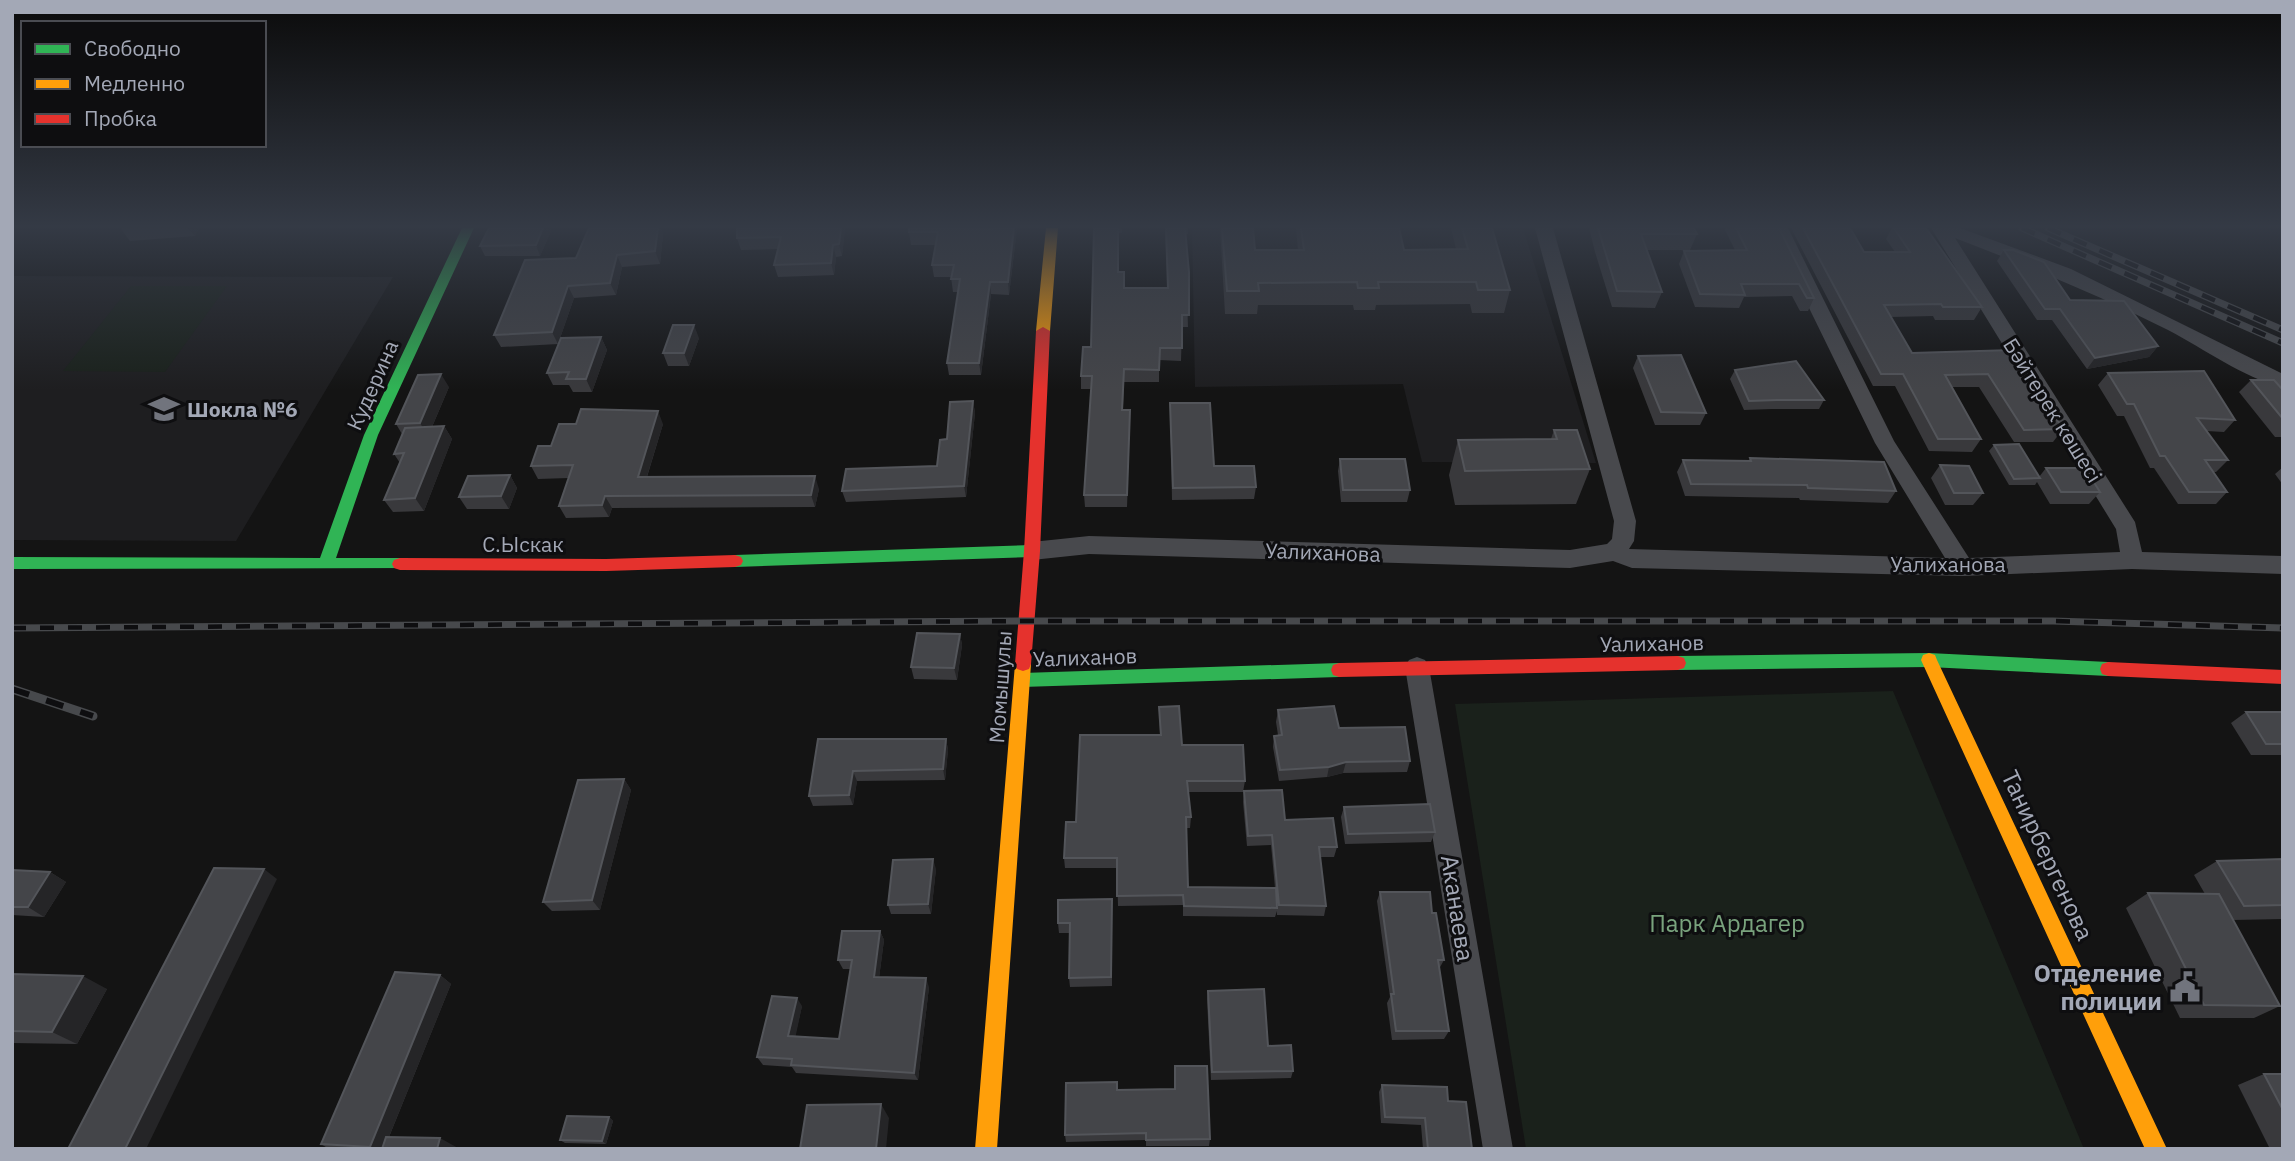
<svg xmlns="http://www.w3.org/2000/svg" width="2295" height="1161" font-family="'IBM Plex Sans',sans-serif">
<rect width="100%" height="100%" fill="#141414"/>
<path fill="#1e1e20" d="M1192,228H1523L1596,463L1422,462L1403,384L1195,387Z
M12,276L393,277L236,541L12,540Z"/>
<path fill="#1a211b" d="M131,286H227L165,372L63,371Z
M1893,691L2084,1149H1526L1455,704Z"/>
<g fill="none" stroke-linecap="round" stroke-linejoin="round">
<path fill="#48494d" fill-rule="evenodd" d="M1535,228H1553L1636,521L1634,541L1629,549L1945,558L1875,443L1770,228H1788L1894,441L1969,558L2120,552L2116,529L1931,228H1960L2071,269L2283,374V388C2241,376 2206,350 2168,330C2098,295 2028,266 1955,238L2135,522L2142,552L2283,556V574L2132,569L1963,576L1632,568L1613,561L1570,568L1089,554L1032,560L1024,557L1021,551L1024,545L1032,542L1089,536L1570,550L1607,544L1612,539L1614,521Z
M1417,657L1425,660L1429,667L1513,1149H1483L1405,667L1409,660Z"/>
<path fill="#30b455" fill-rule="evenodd" d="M462,228H474L378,435L336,558H400L406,560L408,564L406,568L12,569V557L320,558L364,435Z
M1032,545L1040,551L1032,557L735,567L729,565L727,561L729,557L735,555Z
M1929,653L2108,662L2114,664L2116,669L2114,674L2108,676L1929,667L1678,670L1672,668L1670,663L1672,658L1678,656Z
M1339,663L1345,665L1347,670L1345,675L1339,677L1022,687L1016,685L1014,680L1016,675L1022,673Z"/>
<path fill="#ff9f0a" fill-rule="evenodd" d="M1046,228H1058L1050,331L1043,335L1036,331Z
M1929,653L1935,655L1937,660L2167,1149H2145L1921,660L1923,655Z
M1023,657L1029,659L1031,664L997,1149H975L1015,664L1017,659Z"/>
<path fill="#e5322d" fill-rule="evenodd" d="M1043,327L1050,331L1040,551L1031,664L1029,669L1023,671L1017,669L1015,664L1024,551L1036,331Z
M735,555L741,557L743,561L741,565L735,567L606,571L400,570L394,568L392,564L394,560L400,558L606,559Z
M1678,656L1684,658L1686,663L1684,668L1678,670L1339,677L1333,675L1331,670L1333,665L1339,663Z
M2108,662L2283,670V684L2108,676L2102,674L2100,669L2102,664Z"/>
<g stroke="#47494c" stroke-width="7">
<path id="rail-far1" d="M2022,228L2283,343
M2048,228L2283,330
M12,628L1025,621H2053L2283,628"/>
</g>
<g stroke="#47494c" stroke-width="9">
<path id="rail" d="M12,689L93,716"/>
</g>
<use href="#rail-far1" stroke="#0e0e10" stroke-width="4.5" stroke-dasharray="14" stroke-linecap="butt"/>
<use href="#rail" stroke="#0e0e10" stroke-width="6" stroke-dasharray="18" stroke-linecap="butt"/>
</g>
<path fill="#39393c" d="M121,228H199L195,236L130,241L121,229Z
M489,228H549L551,231L540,256H485L480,246Z
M845,228L842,256L836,257L834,275L778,277L774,265L778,249L741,250L737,238Z
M992,228H1017L1009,295L991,294L981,375H949L947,363L958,292H953L951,277H934L932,265L936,245H911L909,232L946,229H992Z
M1094,228H1122V233H1118V272L1124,288H1168L1165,228H1188V234H1185L1188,327H1182L1181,361L1159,360V382H1124L1123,410H1130L1127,507H1085L1084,495L1091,389H1081V376L1091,347Z
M1220,228H1253L1255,250H1298L1296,228H1399L1404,250L1456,249L1451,228H1492L1510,290L1504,313H1472L1470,304L1376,305L1375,310H1354L1353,305H1258L1257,314H1225Z
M1589,228H1694L1697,234L1690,250H1646L1662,292L1655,308L1612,307L1595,252Z
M1724,228H1779L1814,298L1808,311H1800L1792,296L1744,297L1739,308L1695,307L1679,264L1684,251L1735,250Z
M1791,228H1850L1864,252H1895L1886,239L1892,228H1926L1982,307L1974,320H1935L1933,316L1891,317L1912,353L2013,350L2063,429L2053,442H2014L1979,387H1951L1981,439L1972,452L1929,451L1895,386H1873Z
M663,234L660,264L622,267L616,295L574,298L559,341L601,337L607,350L592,392H573L569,385H553L547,373L558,344L501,347L494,335L576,258Z
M2004,250L2070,300L2158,346L2149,357L2087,369L2052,320H2037L1997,261Z
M699,338L689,366H668L663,353Z
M1638,356L1706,413L1700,425H1655L1633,368Z
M1735,370L1824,400L1819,409H1772L1744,410L1730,379Z
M2108,373L2235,420L2224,432L2206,431L2228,460L2216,472H2213L2227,492L2216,504H2178L2154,468H2150L2124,416H2117L2098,385Z
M2251,380L2283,390V437H2275L2239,392Z
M449,387L432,427L444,426L452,439L424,511L393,512L384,500L400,463L394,454L402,434L396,424Z
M973,401L975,413L966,497L846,502L842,491L937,466L947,439Z
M1170,403L1214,466L1256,487L1254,499L1172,500Z
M663,424L647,477L819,489L815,507L612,508L609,517L566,518L559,506L569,478L538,479L531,466L551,446Z
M1554,430L1590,469L1576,504L1455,505L1449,475L1458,440L1551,439Z
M1994,445L2039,477L2046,468L2100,492L2089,504H2050L2037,482L2035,485H2009L1989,451Z
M1750,458L1896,491L1888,503L1800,500L1799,498L1685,496L1677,472L1683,460L1749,461Z
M1340,459L1410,490L1407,502H1341L1338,471Z
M1940,465L1983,493L1973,505H1945L1931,478Z
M2283,467V485L2275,474Z
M510,475L517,488L509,509H467L459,497Z
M960,634L962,645L957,680L914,679L911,667Z
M1159,707L1182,745L1245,781L1243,792H1188L1191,817L1190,828H1186L1188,887L1275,888L1271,845L1247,846L1243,802L1244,791L1285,820L1337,847L1334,857H1320L1326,906L1324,916L1277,915V911L1275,917L1183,916V905L1118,906L1117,868H1065L1064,858L1076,822L1160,735Z
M1278,710L1339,728L1410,761L1407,772L1343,773L1327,777L1279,781L1273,747L1274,736L1278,735L1276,722Z
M2246,712H2283V755H2251L2231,723Z
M818,739H946L948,750L945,780L857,781L853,805L813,806L809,796Z
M624,779L631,790L600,910L552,911L543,902Z
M1344,807L1435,832L1431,842L1345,844L1341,817Z
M2283,859V919L2233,920L2280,1006L2254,1018H2180L2126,908L2148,893L2205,894L2194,875L2217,861Z
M936,869L931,914H891L888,905Z
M12,870L50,872L66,882L44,917L12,915Z
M1380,892L1432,913L1444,960L1439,969L1449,1031L1444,1039L1392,1040L1387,1003L1390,997L1377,901Z
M1112,899V986L1070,987L1069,978L1070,933H1059L1058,923Z
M880,931L884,940L879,978L929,987L918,1080L796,1073L792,1067L763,1065L757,1057L802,1006L795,1036L839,1039L850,969H843L838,960Z
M12,974L107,989L77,1044L12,1043Z
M440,975L451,984L389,1137L458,1148L329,1149L321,1144Z
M1208,991L1268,1046L1293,1071L1291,1078L1211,1080L1207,999Z
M1175,1066L1210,1139L1209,1146H1146V1140L1066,1142L1065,1135L1117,1090L1175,1089Z
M2264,1074H2283V1149H2270L2238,1085Z
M1382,1085L1448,1101L1472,1149H1423L1421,1125L1381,1123L1379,1092Z
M609,1117L613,1121L606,1144L565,1143L560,1140Z"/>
<path fill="#252527" d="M188,228H199L195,236Z
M543,228H549L551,231L540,256L536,245Z
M658,228H661L663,234L660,264L655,251Z
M841,228H845L842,256L839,244Z
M1014,228H1017L1009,295L1008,282Z
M833,245L836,257L834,275L831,263Z
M617,255L622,267L616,295L610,283Z
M990,282L991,294L981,375L979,363Z
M568,286L574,298L558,344L552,332Z
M694,325L699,338L689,366L684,353Z
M601,337L607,350L592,392L586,379Z
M2158,346L2149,357L2087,369L2095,358Z
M441,374L449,387L428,436L420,423Z
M973,401L975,413L966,497L964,486Z
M1130,410V423L1127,507V495Z
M658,411L663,424L643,489L638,477Z
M444,426L452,439L424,511L415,498Z
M510,475L517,488L509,509L501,496Z
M815,476L819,489L815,507L811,495Z
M605,496L612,508L609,517L602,505Z
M960,634L962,645L957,680L954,668Z
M946,739L948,750L945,780L943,769Z
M1346,762L1343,773L1327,777L1329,767Z
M853,771L857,781L853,805L849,795Z
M624,779L631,790L600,910L592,900Z
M933,859L936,869L931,914L928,904Z
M264,869L277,879L146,1149H125Z
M50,872L66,882L44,917L28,907Z
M880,931L884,940L878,986L874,977Z
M440,975L451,984L384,1149H373L370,1147Z
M83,976L107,989L77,1044L52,1032Z
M926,978L929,987L918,1080L914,1073Z
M797,998L802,1006L794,1044L788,1036Z
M881,1104L889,1118L886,1149H876Z
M609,1117L613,1121L606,1144L602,1141Z
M440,1138L458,1148L457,1149H437Z"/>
<path fill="#444549" stroke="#53555a" stroke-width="2" d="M489,228H543L536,245L480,246Z
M589,228H658L655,251L617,255L610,283L568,286L552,332L494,335L525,260L576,258Z
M737,228H841L839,244L833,245L831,263L774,265L781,237L737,238Z
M909,228L992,229V228H1014L1008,282H990L979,363H947L960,279H951L954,265H932L938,232H909Z
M1094,228H1118V272H1124V288H1168L1166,228H1185L1189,272V315H1182V348H1160L1159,370L1124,369L1122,410H1130L1127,495H1084L1092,376H1081L1083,347H1091Z
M1222,228H1253L1255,250H1304L1301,228H1399L1404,250L1468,249L1462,228H1492L1510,290H1478L1476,282H1378L1379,288H1358L1357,282L1258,283L1259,291H1227Z
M1598,228H1694L1697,234H1641L1662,292L1617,291Z
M1736,228H1779L1814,298H1807L1799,284H1741L1745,295L1700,294L1684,251L1747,250Z
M1803,228H1850L1864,252H1910L1894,228H1926L1982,307H1943L1941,304L1884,305L1912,353L2013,350L2063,429L2024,430L1988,374L1945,375L1981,439H1938L1903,374H1881Z
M2004,250H2013L2044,262L2070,300L2124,301L2158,346L2095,358L2060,309H2045Z
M673,325H694L684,353H663Z
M601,337L586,379H566L569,372L547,373L561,338Z
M1681,355L1706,413L1661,412L1638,356Z
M1796,361L1824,400H1777L1749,401L1735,370Z
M2204,371L2235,420L2197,418L2228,460H2205L2227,492H2189L2165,456H2160L2134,404H2127L2108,373Z
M441,374L420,423L396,424L418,375Z
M2251,380H2274L2283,390V419Z
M973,401L964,486L842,491L846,469L937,466L940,440L947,439L950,402Z
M1170,403H1210L1214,466H1254L1256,487L1173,488Z
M581,409L658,411L638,477L815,476L811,495L605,496L602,505L559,506L573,465L531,466L538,446H551L559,424H576Z
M444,426L415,498L384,500L404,453L394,454L405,428Z
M1554,430H1577L1590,469L1465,471L1458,440L1557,439Z
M2019,444L2040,478L2014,479L1994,445Z
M1750,458L1884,462L1896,491L1808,488L1807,485L1691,484L1683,460L1751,461Z
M1340,459H1405L1410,490H1343Z
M1940,465L1969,466L1983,493H1954Z
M2046,468H2085L2100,492H2061Z
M510,475L501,496L459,497L468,476Z
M917,633L960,634L954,668L911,667Z
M1179,706L1182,745H1243L1245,781H1187L1191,817H1186L1188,887L1276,888L1277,908L1184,906L1183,895L1117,896V858H1064L1066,822H1076L1080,735H1161L1159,707Z
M1334,706L1339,728L1405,727L1410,761L1346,762L1329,767L1280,770L1274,736L1282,735L1278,710Z
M2246,712H2283V744H2266Z
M818,739H946L943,769L853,771L849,795L809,796Z
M624,779L592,900L543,902L578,780Z
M1282,790L1285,820L1333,818L1337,847H1319L1326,906L1279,905L1272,835L1248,836L1244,791Z
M1430,804L1435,832L1348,834L1344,807Z
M933,859L928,904L888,905L893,860Z
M2283,859V905L2244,906L2217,861Z
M214,868L264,869L125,1149H68Z
M12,870L50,872L28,907H12Z
M1380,892H1430L1432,913H1436L1444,960H1438L1449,1031H1396L1391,994H1394Z
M2148,893L2219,894L2280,1006L2204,1005Z
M1112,899L1111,977L1069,978L1070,923H1058V900Z
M842,931H880L874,977L926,978L914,1073L791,1065L792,1059L757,1057L772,996L797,998L788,1036L839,1039L852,960H838Z
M395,972L440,975L370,1147L321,1144Z
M12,974L83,976L52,1032L12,1031Z
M1264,989L1268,1046L1291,1045L1293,1071L1212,1072L1208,991Z
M1175,1066H1207L1210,1139L1146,1140V1133L1065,1135L1066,1083L1117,1082V1090L1175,1089Z
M2264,1074H2283V1110Z
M1382,1085L1447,1087L1448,1101L1466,1102L1472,1149H1428L1425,1118L1385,1117Z
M881,1104L876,1149H800L807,1105Z
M567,1116L609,1117L602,1141L560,1140Z
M386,1137L440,1138L437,1149H382Z"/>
<linearGradient id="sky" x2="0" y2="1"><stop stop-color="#0b0b0b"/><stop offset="0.58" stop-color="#343a45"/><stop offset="1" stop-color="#343a45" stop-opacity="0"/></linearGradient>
<rect width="2295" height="390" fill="url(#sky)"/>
<defs>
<g id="school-bare" transform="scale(2.415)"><path d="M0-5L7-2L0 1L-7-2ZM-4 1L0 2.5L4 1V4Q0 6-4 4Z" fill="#71747d" stroke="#0e0e10" stroke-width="2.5" paint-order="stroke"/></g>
<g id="civic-bare" transform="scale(2.415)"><path d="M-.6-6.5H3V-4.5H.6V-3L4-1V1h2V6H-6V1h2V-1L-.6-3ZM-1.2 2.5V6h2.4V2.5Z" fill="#71747d" stroke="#0e0e10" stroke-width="2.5" paint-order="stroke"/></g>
</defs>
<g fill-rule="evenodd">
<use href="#school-bare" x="164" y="409"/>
<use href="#civic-bare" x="2185" y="987"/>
</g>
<g text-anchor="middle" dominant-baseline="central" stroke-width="6" stroke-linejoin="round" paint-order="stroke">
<g font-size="21" fill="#a3a8b6" stroke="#0e0e10">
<text transform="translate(372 385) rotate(-66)">Кудерина</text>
<text transform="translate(2053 410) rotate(58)">Бәйтерек көшесі</text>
<text x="523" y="544">С.Ыскак</text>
<text transform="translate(1323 552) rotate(2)">Уалиханова</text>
<text x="1948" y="564">Уалиханова</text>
<text transform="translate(1652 643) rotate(-1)">Уалиханов</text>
<text transform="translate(1085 657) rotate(-2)">Уалиханов</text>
<text transform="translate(1000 687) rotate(-86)">Момышулы</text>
</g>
<g font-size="21" font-weight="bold" fill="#a3a8b6" stroke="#0e0e10" text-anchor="start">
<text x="187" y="409">Шокла №6</text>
</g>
<g font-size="24" fill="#a3a8b6" stroke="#0e0e10">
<text transform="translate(2048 855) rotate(65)">Танирбергенова</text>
<text transform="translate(1458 908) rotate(81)">Аканаева</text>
</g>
<g font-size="24" fill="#79a37d" stroke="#0e0e10">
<text x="1727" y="923">Парк Ардагер</text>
</g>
<g font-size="24" font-weight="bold" fill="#a3a8b6" stroke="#0e0e10" text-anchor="end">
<text x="2162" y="973">Отделение<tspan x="2162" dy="28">полиции</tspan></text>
</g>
</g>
<rect width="2295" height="1161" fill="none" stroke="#a3a8b6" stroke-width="28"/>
<rect x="21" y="21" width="245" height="126" fill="#0e0e10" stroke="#4a4c52" stroke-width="2"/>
<rect x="35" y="44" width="35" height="10" fill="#30b455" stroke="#4a4c52" stroke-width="2"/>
<text x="84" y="56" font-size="21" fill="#a3a8b6">Свободно</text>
<rect x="35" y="79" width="35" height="10" fill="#ff9f0a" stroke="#4a4c52" stroke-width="2"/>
<text x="84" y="91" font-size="21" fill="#a3a8b6">Медленно</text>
<rect x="35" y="114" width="35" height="10" fill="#e5322d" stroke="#4a4c52" stroke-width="2"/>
<text x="84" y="126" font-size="21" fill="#a3a8b6">Пробка</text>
</svg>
